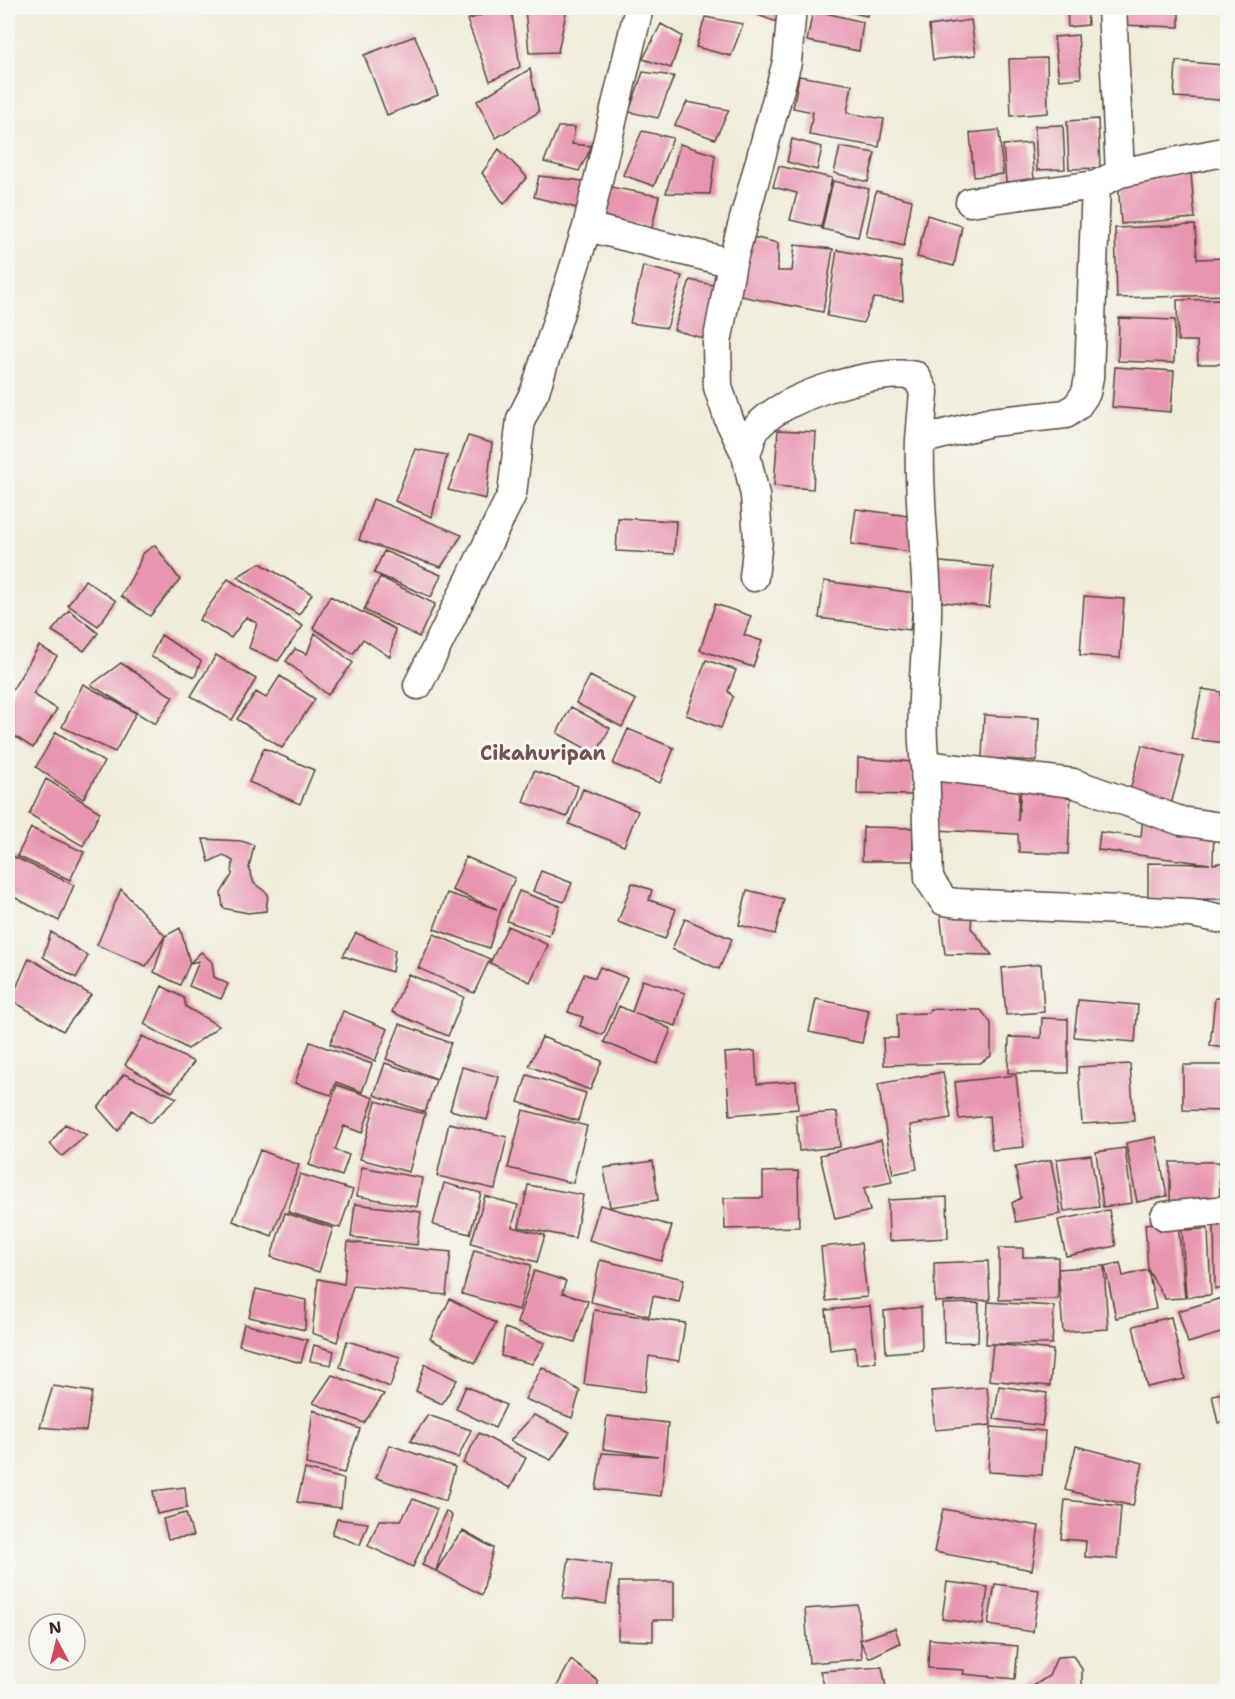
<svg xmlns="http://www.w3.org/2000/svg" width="1235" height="1699" font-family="'Shantell Sans',sans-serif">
<rect width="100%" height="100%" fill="#f6f6f2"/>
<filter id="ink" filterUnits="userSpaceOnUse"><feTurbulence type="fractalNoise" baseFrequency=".0167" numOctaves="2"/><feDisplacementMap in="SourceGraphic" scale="12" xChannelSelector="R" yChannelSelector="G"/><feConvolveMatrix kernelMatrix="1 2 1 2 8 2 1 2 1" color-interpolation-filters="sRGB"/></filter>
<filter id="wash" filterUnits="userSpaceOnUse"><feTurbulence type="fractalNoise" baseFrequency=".008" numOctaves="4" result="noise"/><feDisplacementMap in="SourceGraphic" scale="24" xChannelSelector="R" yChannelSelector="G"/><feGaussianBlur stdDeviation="1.35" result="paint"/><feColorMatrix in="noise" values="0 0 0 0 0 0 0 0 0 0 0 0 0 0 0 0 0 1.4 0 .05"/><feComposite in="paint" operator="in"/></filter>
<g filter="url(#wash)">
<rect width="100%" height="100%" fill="#efecd9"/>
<g id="blocks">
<path fill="#e896b0" d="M501,8H511L520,67L490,81L467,20Z
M525,8H567L558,52L529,53Z
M748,8H783L782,24L747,11Z
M832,8H869L867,16Z
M1067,8H1087L1088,25L1068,27Z
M1118,8H1179V27L1118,25Z
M813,10L863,22L859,51L807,41Z
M705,17L743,24L731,56L696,47Z
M971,20L976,55L933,60L929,26Z
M661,24L682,36L671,68L643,59Z
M1078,35L1081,78L1059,80L1054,37Z
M415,36L438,95L387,115L364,55Z
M1047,58L1048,113L1011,116L1009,59Z
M1176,61L1223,65L1220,100L1174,97Z
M530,69L539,112L496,138L477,101Z
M643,72L674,76L658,118L629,112Z
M799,76L852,85L847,113L884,119L879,147L809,135L813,112L793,108Z
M687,102L729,110L715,139L675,125Z
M1098,119L1100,168L1069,169L1067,121Z
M1063,125L1065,169L1037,170L1035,126Z
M558,127H575L572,144L592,146L579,171L544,162Z
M999,130L1003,174L974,177L970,133Z
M642,131L673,138L654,186L623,175Z
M792,139L822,147L817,170L787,162Z
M1031,143L1034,180L1006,182L1003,145Z
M680,144L715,155L710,194L666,193Z
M840,147L875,153L868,182L834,173Z
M499,149L527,177L504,204L482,173Z
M779,166L832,178L821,227L790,220L797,193L773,187Z
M1191,174L1195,218L1121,224L1118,180Z
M539,176L583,181L577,208L534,197Z
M833,181L869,189L858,237L822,229Z
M605,186L659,196L652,228L601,219Z
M876,191L912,200L904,246L866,236Z
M927,215L962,226L954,266L917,257Z
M1195,225L1197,259L1227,258V295L1117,298L1115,228Z
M748,236L778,243V271H792L795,245L833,249L823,312L730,294Z
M837,250L901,262L903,301L874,298L863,323L827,316Z
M643,266L682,276L667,328L630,323Z
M690,280L722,287L706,339L674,330Z
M1226,299L1227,364H1198L1197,341H1178L1177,300Z
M1119,318L1175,320L1174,363L1118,361Z
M1115,367L1174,371L1171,412L1112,407Z
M778,430L816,432L813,489L774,486Z
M468,436L492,443L486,499L448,490Z
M415,449L447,455L432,517L395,501Z
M373,499L462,535L441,567L359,540Z
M856,509L916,517L911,552L851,544Z
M618,518L676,521L674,554L616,551Z
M155,545L180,580L150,616L121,596L138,566L142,554Z
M384,551L441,575L431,597L374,573Z
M931,561L993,567L989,607L927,600Z
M260,563L312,594L299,615L237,577Z
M380,577L435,604L419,637L364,610Z
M228,579L303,626L278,661L249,648L257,623L246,617L231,638L199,620Z
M85,580L116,601L98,626L68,605Z
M824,581L915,593L910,630L819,618Z
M330,596L395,629L390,657L363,639L353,654L313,628Z
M1084,596L1124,599L1120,658L1080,655Z
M715,604L751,616L744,635L762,641L753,667L700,650Z
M69,610L98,633L84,651L52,631Z
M315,633L353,663L328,695L286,661L295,649L307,654Z
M161,635L201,661L195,677L151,657Z
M39,646L57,656L33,694L57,709L33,748L8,732V697Z
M216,655L256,679L232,720L191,696Z
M706,660L736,670L728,691L733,697L721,728L686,715Z
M121,663L173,697L155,724L91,685Z
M280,676L315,699L282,748L237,719L256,692L266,698Z
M590,676L636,700L622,727L576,703Z
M83,684L136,713L115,752L62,727Z
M1202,689L1221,692L1222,701L1227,702V723L1223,737L1227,743L1191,739Z
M571,707L610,728L596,754L557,733Z
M984,715L1039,718L1037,761L982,758Z
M628,729L674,748L660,783L613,764Z
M56,732L104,762L83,799L36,767Z
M1142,745L1184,757L1170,808L1128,798Z
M264,748L314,770L300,804L249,782Z
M858,758L913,762V795L857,794Z
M534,771L578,786L567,817L523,802Z
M938,772L1019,781L1018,821L1021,789L1071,791L1068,854L1019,852L1018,834L935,830Z
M46,779L100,812L83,846L29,814Z
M583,789L638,811L624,846L569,824Z
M1143,816L1214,826L1213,864L1225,862V899L1148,900V863L1210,864L1098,850L1100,832L1141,837Z
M863,827L913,828V861H862Z
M31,828L84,852L70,880L17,856Z
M203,839L241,841L254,845L249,868L254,883L268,894L266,911L248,913L223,908L221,893L232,875L233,861L223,855L209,862Z
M8,854L74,885L59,921L8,894Z
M466,857L515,878L501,910L489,948L434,929L447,893L497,909L452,890Z
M541,871L572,883L564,902L533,891Z
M632,883L652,890L649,900L676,909L665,939L618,922Z
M121,889L165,936L146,966L97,945Z
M747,890L784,899L775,934L739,925Z
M519,891L560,906L549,936L507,921Z
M940,913L972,914L971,928L992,955L945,954Z
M685,919L732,939L719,969L672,949Z
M508,926L548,945L530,982L490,963Z
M180,928L190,963L180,985L154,972L165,936Z
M51,932L88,956L76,978L43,957Z
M356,933L395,950L392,972L343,956Z
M434,934L490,959L474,993L418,968Z
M201,952L212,962L214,977L228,984L221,999L189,986L199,961L190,963Z
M29,958L91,995L63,1031L11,1000Z
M1041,964L1044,1012L1006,1015L1002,968Z
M600,967L627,978L603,1035L580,1026L583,1017L568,1012L584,974L595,978Z
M408,974L464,997L448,1036L392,1012Z
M642,980L685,993L676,1026L635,1013L671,1029L657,1064L604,1042L619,1006L632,1012Z
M162,986L184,998L186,1007L219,1026L188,1049L144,1024Z
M1215,998L1227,999V1048L1210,1046Z
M816,999L869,1010L862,1043L809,1032Z
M1078,1000L1138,1005L1135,1042L1074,1037Z
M930,1009L981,1010L991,1023V1056L980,1063L884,1065L883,1038H898L897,1014L929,1013Z
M343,1011L388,1029L375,1061L330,1044Z
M1042,1018L1068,1019V1073H1008L1009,1037L1041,1038Z
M400,1024L451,1043L437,1079L386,1059Z
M142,1036L194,1062L172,1092L125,1065Z
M542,1037L602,1061L590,1090L529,1066Z
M310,1042L372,1064L362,1092L336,1082L331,1095L295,1083Z
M755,1051L757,1084L796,1081L798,1109L730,1115L725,1053Z
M385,1063L436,1080L425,1112L374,1095Z
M1130,1064L1134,1121L1082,1124L1078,1067Z
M1183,1065H1227V1111L1183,1110Z
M462,1067L499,1077L487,1120L450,1110Z
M943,1072L951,1118L910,1125L917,1169L893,1174L878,1084Z
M124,1074L177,1098L150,1123L132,1110L118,1131L98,1108Z
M527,1075L586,1093L578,1121L518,1102Z
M1016,1075L1024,1147L992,1150L989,1116L959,1119L955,1082Z
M337,1085L374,1098L362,1133L344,1126L335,1150L349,1155L342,1176L309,1165Z
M376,1101L425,1114L409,1172L360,1159Z
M523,1110L587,1126L573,1183L508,1168Z
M837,1112L840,1147L799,1151L796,1115Z
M449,1123L507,1137L495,1189L437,1176Z
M65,1124L87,1135L62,1156L50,1144Z
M1156,1137L1167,1196L1137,1202L1126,1143Z
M881,1140L892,1182L864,1188L870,1211L835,1219L820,1155Z
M1125,1148L1132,1203L1103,1207L1096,1152Z
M260,1150L299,1165L272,1236L233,1221Z
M1091,1155L1099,1207L1064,1211L1057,1159Z
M1051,1160L1061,1214L1016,1222L1012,1203L1021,1198L1015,1167Z
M653,1161L658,1200L610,1207L604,1168Z
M1170,1162H1219L1220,1202L1170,1203Z
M362,1167L422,1178L417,1207L357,1196Z
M798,1171L799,1227L725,1229L724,1198H763V1172Z
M300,1174L353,1190L340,1228L288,1212Z
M444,1183L481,1193L470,1234L433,1225Z
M528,1185L583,1195L575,1238L519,1227Z
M485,1196L518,1205L512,1227L545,1235L537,1262L471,1243Z
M947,1197L948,1238L889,1241L888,1200Z
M355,1204L421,1212L417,1245L351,1237Z
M600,1205L672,1226L661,1261L589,1240Z
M1109,1210L1116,1246L1066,1256L1058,1220Z
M285,1213L333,1228L319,1272L271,1257Z
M1214,1220H1227V1289H1215Z
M1178,1221L1185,1298L1165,1299L1148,1270L1145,1224Z
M1208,1229L1211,1295L1186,1297L1182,1230Z
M348,1242L451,1252L446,1295L353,1286L337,1342L312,1333L318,1279L344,1284Z
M861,1243L867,1297L826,1301L821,1247Z
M999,1248H1023V1257H1058V1299L999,1300Z
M474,1250L531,1265L519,1310L462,1294Z
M600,1260L684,1279L679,1302L653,1296L649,1316L591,1302Z
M988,1261L990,1300L935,1302L934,1263Z
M1120,1263L1123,1276L1148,1270L1156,1309L1116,1318L1105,1266Z
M1104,1266L1108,1329L1063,1332L1058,1269Z
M534,1271L566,1281L562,1293L588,1301L575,1342L517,1323Z
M256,1289L306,1300L305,1330L249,1317Z
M1225,1297L1227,1303V1331L1188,1343L1178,1311Z
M450,1299L496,1323L475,1363L430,1339Z
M988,1302L1054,1306L1052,1344H986Z
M979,1303L978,1342L944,1343L943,1304Z
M870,1306L876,1362L857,1364L855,1347L830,1350L826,1310Z
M921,1307L922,1350L886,1353L884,1311Z
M594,1310L685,1323L679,1361L649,1356L645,1392L584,1384Z
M1171,1317L1185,1379L1147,1387L1133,1326Z
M244,1324L307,1340L301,1363L239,1345Z
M505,1328L545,1343L532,1364L501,1356Z
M347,1341L400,1357L390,1387L340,1367Z
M993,1344L1053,1350L1050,1386L989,1380Z
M314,1345L334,1351L331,1365L310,1361Z
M425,1364L457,1380L442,1404L416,1391Z
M542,1367L580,1391L572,1418L525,1399Z
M332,1375L384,1394L364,1423L313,1403Z
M53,1386L92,1392L86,1431L40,1427Z
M466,1386L506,1405L495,1428L456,1409Z
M999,1386L1047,1393L1042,1426L994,1419Z
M987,1387L991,1425L935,1430L931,1391Z
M1227,1392V1420L1218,1423L1212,1395Z
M313,1410L360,1429L344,1473L306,1464Z
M428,1415L471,1430L458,1458L410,1441Z
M534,1415L570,1432L551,1460L510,1441Z
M607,1416L668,1423L661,1496L596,1489L602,1453L658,1456L603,1449Z
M991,1427L1045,1431L1042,1475L988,1472Z
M479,1433L526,1458L510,1488L463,1463Z
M390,1445L455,1467L446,1501L376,1478Z
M1076,1446L1143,1463L1133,1506L1065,1490Z
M305,1469L344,1479L341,1508L297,1502Z
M185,1487L187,1508L157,1514L153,1491Z
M413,1499L437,1509L413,1567L368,1546L379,1520H401Z
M1065,1500L1121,1506L1117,1559L1085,1557L1086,1541L1061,1539Z
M943,1509L1039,1526L1032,1570L934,1552Z
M446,1511L452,1516L436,1571L422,1565Z
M186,1513L193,1536L168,1539L163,1519Z
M337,1519L368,1523L360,1545L332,1534Z
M463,1531L493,1548L482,1595L436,1571L453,1543Z
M569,1558L612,1565L606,1604L563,1598Z
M619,1582H674V1620H653V1641L618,1640Z
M947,1582L988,1587L983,1625L942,1619Z
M995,1584L1039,1590L1033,1632L988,1625Z
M858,1605L862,1659L809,1663L805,1609Z
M895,1628L900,1643L869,1658L860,1640Z
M929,1639L1018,1646L1015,1679L963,1674L964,1670L928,1668Z
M1073,1656L1082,1669V1692H1039L1030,1688L1049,1676L1057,1657Z
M571,1660L598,1681L597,1692H554Z
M882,1667L887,1692H826L820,1671Z
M994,1687L995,1692H979V1690Z"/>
</g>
</g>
<g filter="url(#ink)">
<use href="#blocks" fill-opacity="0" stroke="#56473a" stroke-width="1.5"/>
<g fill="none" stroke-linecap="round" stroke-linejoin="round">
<g stroke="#56473a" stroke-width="31">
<path id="street" d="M1112,8L1120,173
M1096,185L1089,377L1086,393L1077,406L1066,414L991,422L920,440C918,494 925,546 927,600C928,655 918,711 925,765L1073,783L1181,821L1228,828
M970,202L1096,185L1120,173L1228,151
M587,227L732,263
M746,455C749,446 752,432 759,425C787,395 876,368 916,376L924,392L920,440
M754,577L758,540L755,495L746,455L729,420L718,387L717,343L732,263L787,62L792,8
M418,685L512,494L521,419L535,391L587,227L639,8
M925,765L929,879L944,901L957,903L1192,913L1228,920
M1165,1216L1228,1210"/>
</g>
<use href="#street" stroke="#fff" stroke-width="28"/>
</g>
</g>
<g text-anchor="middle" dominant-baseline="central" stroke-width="6" stroke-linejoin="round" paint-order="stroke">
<g font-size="20" font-weight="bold" fill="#785051" stroke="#f6f6f2">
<text x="543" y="753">Cikahuripan</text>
</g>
</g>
<rect width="1235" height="1699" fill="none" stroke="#f6f6f2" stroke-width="30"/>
<g transform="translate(57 1642) rotate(353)"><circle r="28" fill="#f6f6f2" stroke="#aba49d" stroke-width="1.5"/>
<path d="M0-4.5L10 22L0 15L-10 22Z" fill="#d1495b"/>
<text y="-9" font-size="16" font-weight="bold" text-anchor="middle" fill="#3b2a1e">N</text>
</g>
</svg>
